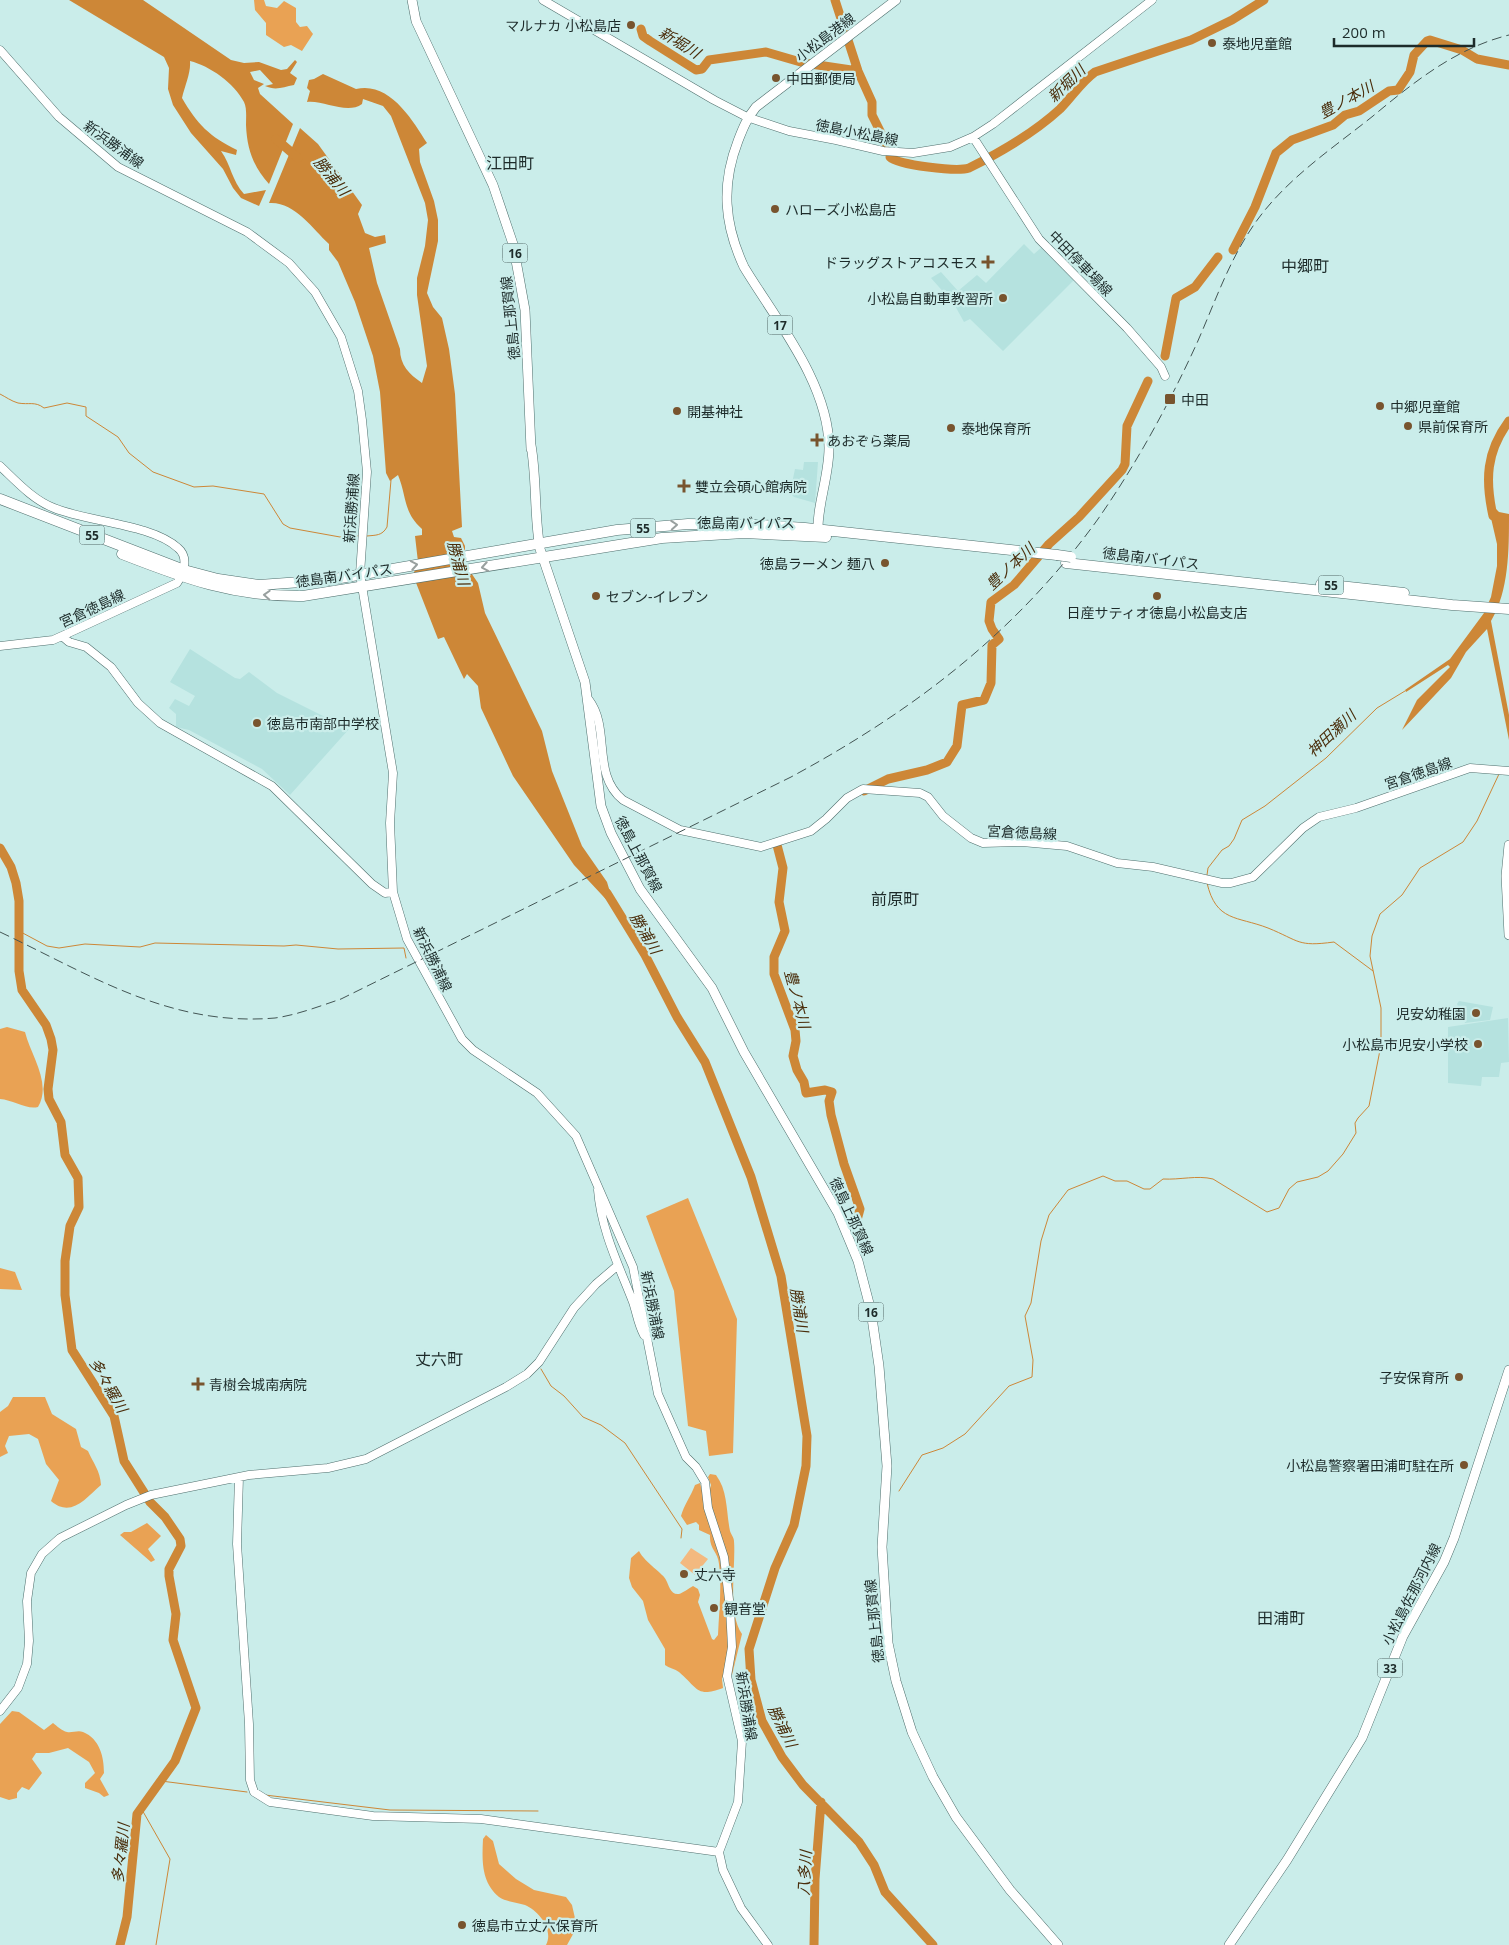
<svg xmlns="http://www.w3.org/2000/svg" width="1509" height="1945" font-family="'Open Sans','Noto Sans JP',sans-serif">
<rect width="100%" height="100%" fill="#caedea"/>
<path fill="#b5e2df" d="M1024,244L1034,254L1043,246L1075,279L1003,351L970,319L964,322L954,304L931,278L941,272L958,291L977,275L986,283Z
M804,462H818L815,503L794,497L790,493L795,469L803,470Z
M190,649L235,678L240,679L249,672L277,693L349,729L290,795L262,769L189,730L176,727V714L169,708L175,699L189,706L195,696L170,682Z
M1459,1001L1493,1007L1490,1020L1465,1023L1457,1004Z
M1508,1018L1509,1062L1501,1063L1499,1077H1482L1481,1086L1448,1083V1027Z"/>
<path fill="#f3b97f" d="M691,1548L708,1559L695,1575L680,1563Z"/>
<path fill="#e9a254" d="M254,0H264L266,6L277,8L284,1L296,8V22L300,27L307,26L313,34L302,51L291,45L284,47L266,35V23L255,10Z
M7,1027L25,1032C31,1056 52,1083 38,1107C27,1110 13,1100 0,1099V1029Z
M688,1198L737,1319L733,1453L709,1456L706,1431L688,1426L674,1291L646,1216Z
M0,1268L15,1272L22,1290L0,1289Z
M13,1397H45L52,1414L76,1429L81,1447L88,1451C93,1463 100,1470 101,1485C85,1499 71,1518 51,1501L59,1480L46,1464L38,1439L29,1434L9,1436L5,1446L8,1453L0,1457V1412L8,1406Z
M710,1474L716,1475C728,1491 726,1511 730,1531C731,1534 734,1538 734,1541C736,1567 727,1612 742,1634L732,1675L724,1672L722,1679L723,1688C696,1698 698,1688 679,1672C675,1669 669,1668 665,1665V1649L648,1620L643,1601L632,1587L629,1578L631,1558L639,1551C645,1563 664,1574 666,1580C669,1585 670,1595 679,1594C683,1593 689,1588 693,1586L698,1589L700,1595L698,1602L712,1639L714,1640L718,1635C719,1611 722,1587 719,1564C718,1552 709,1549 710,1535L699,1530V1525L696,1522L687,1525L681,1516C684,1505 691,1496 695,1485L700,1483L702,1491L709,1492L711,1485L708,1477Z
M147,1523L161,1536L148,1549L155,1560L151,1562L120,1535L124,1532H131Z
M12,1711L19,1712L44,1730L53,1723C57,1726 62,1731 67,1732C72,1733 78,1730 83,1732C100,1739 104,1757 104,1773L100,1779L109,1795L104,1797L99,1793L85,1788V1783L95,1773L89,1762L68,1748L49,1753H36L32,1759L42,1773L29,1790L22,1787L17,1793V1798L9,1800L0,1797V1724Z
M486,1835L493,1841L499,1864L516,1879L534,1890L566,1897L572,1905L577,1927L567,1945H546C554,1930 539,1911 525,1905C517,1902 506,1902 499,1897C481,1882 482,1860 483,1839Z"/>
<path fill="#cd8737" d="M69,0H143L231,60L244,63L259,62L281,70L287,69L295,60L297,62L290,73L297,78L294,85C283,87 276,91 265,86L273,84L260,70L250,72L254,80L264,84L258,88L260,94L293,124L269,184C253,166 247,149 246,125C246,118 247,108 244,102C234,83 210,66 190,61C191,73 185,85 182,98C197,124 210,137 237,150L236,155L221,151C231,165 232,181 244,194L266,190L259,206L241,198L233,188L223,169L191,133L173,105L168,89L169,68L164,57Z
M323,74L356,89C389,81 412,119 427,143L419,149L420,162L434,201L438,220V241L427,293L433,307L442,318L449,349L455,394L462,527L452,531L454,537L461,538L465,546V564L478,583L485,613L542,731L552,771L582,846L607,882L615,909L574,865L513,776L481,708L478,686L467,674L464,679L444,637L438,639L413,575L418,562L415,536L422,535V529C403,512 407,497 398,475L390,481L386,473L380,392L373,356L355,302L338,262L329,250V244C312,228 294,201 269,203L300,128L318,144L362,205L358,214L365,233L375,237L385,235L386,243L369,248L377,283L400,349C400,365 409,374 422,383L427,366L417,295V278L425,246L428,220L425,203L391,116L383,106L363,99L362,104C347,115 324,100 307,102L310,91L307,88L309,80L314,79Z
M1488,505H1492L1499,512L1509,514C1509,550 1509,591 1491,621L1509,715V740L1487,629L1466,652L1451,678L1402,730L1417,700L1450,667L1448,665L1406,692L1405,690L1450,659L1484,613L1491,597L1497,566V544Z"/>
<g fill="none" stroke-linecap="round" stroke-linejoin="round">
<path stroke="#cd8737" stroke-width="1" d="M0,394C6,397 11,401 18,403C29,405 35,401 44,408L67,403L86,407V416L118,437L129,453L153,472L194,487L213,486L264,494L283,524L290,528L340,537L360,536
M367,536C376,535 382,536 387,527L391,480
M1207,875L1208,868L1222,850L1229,846L1234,839L1242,820L1265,806L1326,758L1377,708L1405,691
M1207,883C1216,922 1237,916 1268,928C1300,941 1297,947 1334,942L1373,971
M19,931L47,946L59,948L85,944L140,947L155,943L284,946L296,945L338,949L404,948L406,958
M541,1369L551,1386L564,1396L583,1417L601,1425L625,1443L682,1529L681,1538
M899,1491L922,1455L943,1448L965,1434L1009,1386L1032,1377L1033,1360L1025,1316L1031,1303L1041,1241L1049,1215L1068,1190L1103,1176L1115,1181H1127L1144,1189H1150L1163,1179C1180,1180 1197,1175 1213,1179L1267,1212L1279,1208L1289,1189L1297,1182L1318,1177L1328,1171L1343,1154L1356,1133L1355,1123L1358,1118L1369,1106L1381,1045V1008L1370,956L1372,936L1380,914L1402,895L1420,868L1463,842L1477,821L1499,774
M161,1781L247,1792
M265,1795L390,1810L538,1811
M141,1808L170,1859L156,1945"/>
<path stroke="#cd8737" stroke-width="9" d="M835,0L858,71L872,102V115L888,147
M641,29L643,36L650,41L696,70L702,69L709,60L766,52L804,63L858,71
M276,139L298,158
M890,157C898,165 957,172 969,168C1001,152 1034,133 1060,109C1072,97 1081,82 1095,72L1191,40L1232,20L1264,0
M1233,250L1255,207L1276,153L1292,140L1333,125L1345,115L1359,111L1389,91L1398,90L1410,72L1414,55L1427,41L1430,40L1462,50L1477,59L1509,65
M1165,356L1176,298L1195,287L1218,257
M1493,516C1485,480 1486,452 1509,421
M864,791L888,779L927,770L947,762L957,746L962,705L984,700L991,683L992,645L999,639L992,629L989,621L991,602L1014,585L1049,544L1079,517L1122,470L1125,464L1127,426L1148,381
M777,845L783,868L779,902L785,931L774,957V974L795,1030L796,1041L793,1056L797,1070L804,1082L806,1093L825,1090L832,1092L829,1101L831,1115L844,1164L860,1209L857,1220
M0,848L11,867L16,883L19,901V971L22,990L46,1025L51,1039L53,1050L48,1089L49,1099L61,1122L65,1155L78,1178L79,1207L70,1226L65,1261V1295L72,1350L114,1416L124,1461L150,1502L165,1517L180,1539L181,1546L169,1569V1576L176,1614L173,1640L196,1708L175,1761L137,1814L127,1917L120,1945
M607,893L645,955L677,1017L705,1062L751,1177L781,1276L807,1436L806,1466L794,1525L775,1568L749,1649L751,1680L762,1721L782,1757L803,1785L859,1842L874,1865L885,1892L933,1945
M814,1945L815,1879L821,1802"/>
<g stroke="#4f6f6d" stroke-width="9">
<path id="secondary" d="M543,0L714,100L747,117L789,131L836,140L883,151L913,153L950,147L973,137L993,124L1152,0
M0,50L59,117L118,167L247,232L289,263L315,292L341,337L358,391L362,420L367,472L360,574L393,773L390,823L393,892L407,939L462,1039L473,1050L537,1093L576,1136L633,1267L658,1394L686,1457L696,1467L705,1482L708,1508L724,1557L730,1608L732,1647L727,1676L742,1741L738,1802L719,1852L723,1870L741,1908L768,1945
M973,137L1039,239L1127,328L1161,367L1165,376
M0,466C16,481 33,500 54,508C88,522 152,524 178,548C189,557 184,573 177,583L62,636L53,640L0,646
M62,636L69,642L86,647L111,667L138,703L160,723L272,786L372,884L385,893L393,892
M589,700C611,729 591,774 623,800L680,830L761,847L811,831L826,819L847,798L863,789L920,793L928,797L943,816L971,838L983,843L1022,842L1067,846L1117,863L1153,867L1222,883H1231L1253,877L1303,828L1319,817L1356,808L1470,768L1509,771
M598,1190C601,1230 619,1266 633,1302C637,1314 638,1324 644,1335
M239,1477L237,1544L249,1724L250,1780L254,1792L270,1802L373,1816L481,1819L719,1852
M0,1711L18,1688L27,1664L29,1641L27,1601L31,1573L42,1554L60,1538L126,1505L151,1495L249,1475L328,1468L366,1459L506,1387L527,1374L539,1362L574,1308L596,1284L617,1266"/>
</g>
<g stroke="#4f6f6d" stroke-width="10">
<path id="primary" d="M412,0L416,21L493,185L513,244L525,310L531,449
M531,445C537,480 534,515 540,549L585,682L601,806L611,833L640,889L712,988L744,1052L838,1213L858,1261L871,1311L879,1366L887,1466L882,1547L888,1643L896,1681L912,1732L933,1777L956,1817L1010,1890L1058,1945
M818,536C816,507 829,478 829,448C829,384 776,320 744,267C724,224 721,185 738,141C743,128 747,118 756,107L896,0
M1509,845L1506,876L1509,935
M1229,1945L1287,1860L1362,1738L1403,1636L1444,1562L1454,1538L1509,1370"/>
</g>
<g stroke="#4f6f6d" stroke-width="11">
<path id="highway" d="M0,499L184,570L218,579L259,585L329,580L617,530L688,524L760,525L805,528L1057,555
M122,554C186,579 234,597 303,596L662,538L744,533L826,537
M1066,563L1452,605L1509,609
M1321,584L1404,593"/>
</g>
<use href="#secondary" stroke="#fff" stroke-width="8"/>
<use href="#primary" stroke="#fff" stroke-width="9"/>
<use href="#highway" stroke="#fff" stroke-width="10"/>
<path stroke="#435554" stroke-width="1" stroke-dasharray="10 5" stroke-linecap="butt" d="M0,932C91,975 170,1027 275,1018C297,1015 320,1006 341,999L791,777C913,711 1016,633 1098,519C1137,463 1169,404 1197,343C1216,300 1230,257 1258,219C1289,177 1333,148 1373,116C1414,82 1456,48 1509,35"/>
<g stroke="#4f6f6d" stroke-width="11" stroke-linecap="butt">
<path id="highway-bridge" d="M1057,555L1071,557"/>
</g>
<use href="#highway-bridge" stroke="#fff" stroke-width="10"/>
</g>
<defs><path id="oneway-chevron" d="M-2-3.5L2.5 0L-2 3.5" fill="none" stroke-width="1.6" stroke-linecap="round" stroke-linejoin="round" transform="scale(1.25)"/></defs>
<g stroke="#99a09f">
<use href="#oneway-chevron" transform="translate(674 525) rotate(-4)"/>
<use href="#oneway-chevron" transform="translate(414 565) rotate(-10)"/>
<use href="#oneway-chevron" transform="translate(485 567) rotate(170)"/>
<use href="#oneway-chevron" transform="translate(267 595) rotate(-177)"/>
</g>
<g fill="#78542e" stroke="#caedea" stroke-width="2">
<circle cx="631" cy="25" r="5"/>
<circle cx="1212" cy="43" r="5"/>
<circle cx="776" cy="78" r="5"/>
<circle cx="775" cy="209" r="5"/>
<path d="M985.5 254.5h5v5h5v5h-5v5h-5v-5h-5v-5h5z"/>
<circle cx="1003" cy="298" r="5"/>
<rect x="1164" y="393" width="12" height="12" rx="2.5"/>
<circle cx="1380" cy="406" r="5"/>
<circle cx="677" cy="411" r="5"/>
<circle cx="1408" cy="426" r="5"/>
<circle cx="951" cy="428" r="5"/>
<path d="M814.5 432.5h5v5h5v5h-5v5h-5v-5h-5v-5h5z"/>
<path d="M681.5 478.5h5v5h5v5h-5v5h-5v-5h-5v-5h5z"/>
<circle cx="885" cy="563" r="5"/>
<circle cx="596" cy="596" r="5"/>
<circle cx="1157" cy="596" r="5"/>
<circle cx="257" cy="723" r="5"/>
<circle cx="1476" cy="1013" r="5"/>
<circle cx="1478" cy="1044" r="5"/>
<circle cx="1459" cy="1377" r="5"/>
<path d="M195.5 1376.5h5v5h5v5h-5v5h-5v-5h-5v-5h5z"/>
<circle cx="1464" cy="1465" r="5"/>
<circle cx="684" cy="1574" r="5"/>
<circle cx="714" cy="1608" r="5"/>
<circle cx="462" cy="1925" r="5"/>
</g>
<g text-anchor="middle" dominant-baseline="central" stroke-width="4.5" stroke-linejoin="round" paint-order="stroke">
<g fill="#caedea" stroke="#516564" stroke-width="1">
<rect x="502.5" y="243.5" width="25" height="19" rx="4"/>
<rect x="767.5" y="315.5" width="25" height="19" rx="4"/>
<rect x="630.5" y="518.5" width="25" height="19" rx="4"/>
<rect x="79.5" y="525.5" width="25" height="19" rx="4"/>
<rect x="1318.5" y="575.5" width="25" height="19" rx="4"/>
<rect x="858.5" y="1302.5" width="25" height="19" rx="4"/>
<rect x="1377.5" y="1658.5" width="25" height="19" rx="4"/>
</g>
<g font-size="12" font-weight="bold" fill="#1d2b2a">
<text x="515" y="253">16</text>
<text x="780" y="325">17</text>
<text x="643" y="528">55</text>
<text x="92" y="535">55</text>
<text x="1331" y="585">55</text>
<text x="871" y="1312">16</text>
<text x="1390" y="1668">33</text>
</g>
<g font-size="14" fill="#1d2b2a" stroke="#caedea" text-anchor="start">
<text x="621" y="25" text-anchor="end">マルナカ 小松島店</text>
<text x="1222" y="43">泰地児童館</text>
<text x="786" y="78">中田郵便局</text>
<text x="785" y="209">ハローズ小松島店</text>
<text x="978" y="262" text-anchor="end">ドラッグストアコスモス</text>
<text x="993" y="298" text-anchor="end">小松島自動車教習所</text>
<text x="1181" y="399">中田</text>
<text x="1390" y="406">中郷児童館</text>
<text x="687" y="411">開基神社</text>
<text x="1418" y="426">県前保育所</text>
<text x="961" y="428">泰地保育所</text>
<text x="827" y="440">あおぞら薬局</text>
<text x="695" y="486">雙立会碩心館病院</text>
<text x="875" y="563" text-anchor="end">徳島ラーメン 麺八</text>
<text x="606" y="596">セブン-イレブン</text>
<text x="1157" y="612" text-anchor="middle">日産サティオ徳島小松島支店</text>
<text x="267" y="723">徳島市南部中学校</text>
<text x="1466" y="1013" text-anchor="end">児安幼稚園</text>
<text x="1468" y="1044" text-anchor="end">小松島市児安小学校</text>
<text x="1449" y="1377" text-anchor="end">子安保育所</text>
<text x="209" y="1384">青樹会城南病院</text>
<text x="1454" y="1465" text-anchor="end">小松島警察署田浦町駐在所</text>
<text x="694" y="1574">丈六寺</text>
<text x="724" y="1608">観音堂</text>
<text x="472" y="1925">徳島市立丈六保育所</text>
</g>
<g font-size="14" fill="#1d2b2a" stroke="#caedea">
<text transform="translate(825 37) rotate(-37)">小松島港線</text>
<text transform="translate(857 132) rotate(11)">徳島小松島線</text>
<text transform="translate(114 144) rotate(36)">新浜勝浦線</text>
<text transform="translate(1081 263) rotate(46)">中田停車場線</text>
<text transform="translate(510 318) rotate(-96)">徳島上那賀線</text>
<text transform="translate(351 508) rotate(-86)">新浜勝浦線</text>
<text x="746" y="522">徳島南バイパス</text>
<text transform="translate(1151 558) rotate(7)">徳島南バイパス</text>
<text transform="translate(344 575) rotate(-8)">徳島南バイパス</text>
<text transform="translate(92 608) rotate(-25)">宮倉徳島線</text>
<text transform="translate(1418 773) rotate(-19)">宮倉徳島線</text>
<text transform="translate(1022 832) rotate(3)">宮倉徳島線</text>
<text transform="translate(639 854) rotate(62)">徳島上那賀線</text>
<text transform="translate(433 959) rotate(64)">新浜勝浦線</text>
<text transform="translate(852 1216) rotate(65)">徳島上那賀線</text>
<text transform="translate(653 1305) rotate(79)">新浜勝浦線</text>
<text transform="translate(1411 1594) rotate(-63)">小松島佐那河内線</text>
<text transform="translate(874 1621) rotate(-96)">徳島上那賀線</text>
<text transform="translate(747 1706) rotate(81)">新浜勝浦線</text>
</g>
<g font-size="15" font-style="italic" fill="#4a2d0b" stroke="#caedea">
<text transform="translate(680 42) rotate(32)">新堀川</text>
<text transform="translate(1066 83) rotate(-44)">新堀川</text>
<text transform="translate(1346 99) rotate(-29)">豊ノ本川</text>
<text transform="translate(332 176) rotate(50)">勝浦川</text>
<text transform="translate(459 563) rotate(75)">勝浦川</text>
<text transform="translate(1010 566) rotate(-43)">豊ノ本川</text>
<text transform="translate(1331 733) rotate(-43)">神田瀬川</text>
<text transform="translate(646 933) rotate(59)">勝浦川</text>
<text transform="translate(798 999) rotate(75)">豊ノ本川</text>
<text transform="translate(800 1310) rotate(81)">勝浦川</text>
<text transform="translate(109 1385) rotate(60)">多々羅川</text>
<text transform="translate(783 1726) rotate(64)">勝浦川</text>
<text transform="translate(120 1853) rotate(-84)">多々羅川</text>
<text transform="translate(804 1873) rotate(-87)">八多川</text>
</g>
<g font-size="16" fill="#1d2b2a" stroke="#caedea">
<text x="510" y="163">江田町</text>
<text x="1305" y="266">中郷町</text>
<text x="895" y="899">前原町</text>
<text x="439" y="1359">丈六町</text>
<text x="1281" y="1618">田浦町</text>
</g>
</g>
<path d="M1334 38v8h140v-8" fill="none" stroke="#1d2b2a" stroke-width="2.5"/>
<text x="1342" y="38" font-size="15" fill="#1d2b2a" stroke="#caedea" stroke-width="4" paint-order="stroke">200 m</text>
</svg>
